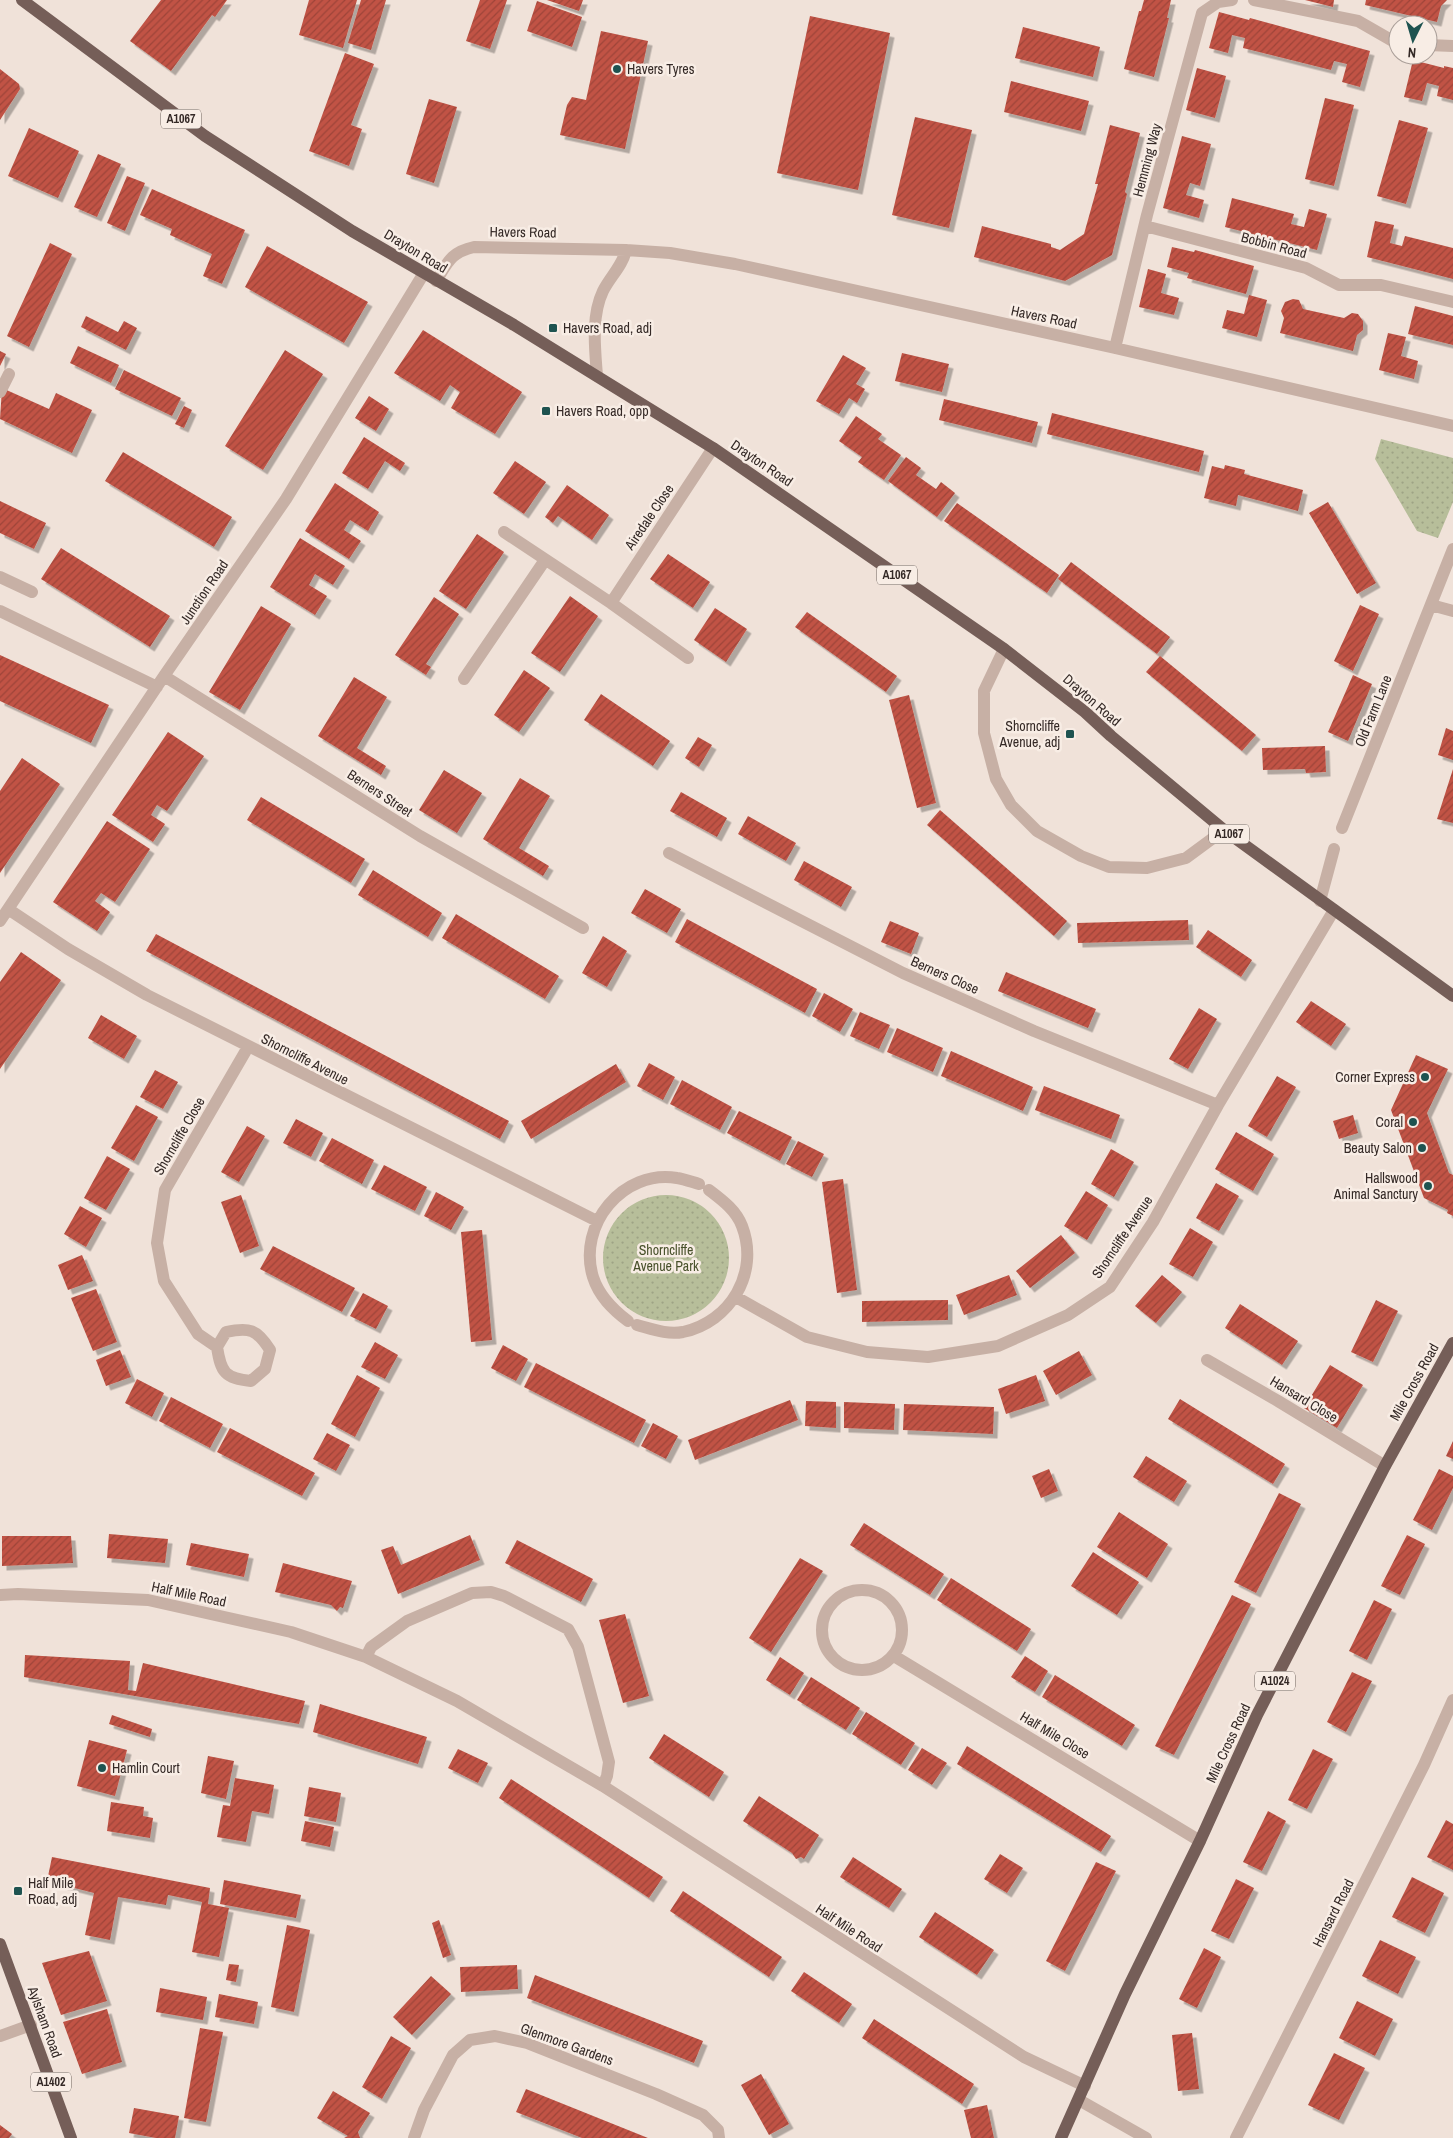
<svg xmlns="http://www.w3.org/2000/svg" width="1453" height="2138" font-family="'Archivo Narrow',sans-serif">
<defs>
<pattern id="grass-dots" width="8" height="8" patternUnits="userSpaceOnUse" patternTransform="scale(1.25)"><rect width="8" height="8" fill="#b7be9a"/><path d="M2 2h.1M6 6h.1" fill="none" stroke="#9ea385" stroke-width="1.8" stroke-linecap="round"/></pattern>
<pattern id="building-hatch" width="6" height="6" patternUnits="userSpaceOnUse" patternTransform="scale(1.25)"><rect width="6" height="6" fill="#c15345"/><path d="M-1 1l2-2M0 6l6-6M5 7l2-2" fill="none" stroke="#9e4539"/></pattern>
<filter id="shadow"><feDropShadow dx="4.5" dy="4.5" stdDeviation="0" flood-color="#0004"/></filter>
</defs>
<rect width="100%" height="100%" fill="#f0e2d9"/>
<path fill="url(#grass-dots)" d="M1381,439L1453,458V502L1438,538L1417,531L1375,459Z
M603 1258a63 63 0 1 1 126 0a63 63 0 1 1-126 0Z"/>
<path fill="url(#building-hatch)" filter="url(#shadow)" d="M161,0H227L215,17L212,15L171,71L130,41Z
M309,0H357L343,48L299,35Z
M361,0H386L371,50L348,43Z
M480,0H507L490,49L466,41Z
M547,0H583L579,11Z
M1144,0H1171L1167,18H1169L1154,77L1124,69L1139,11H1141Z
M1305,0H1334L1333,7Z
M1366,0H1447L1441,6L1437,22L1365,5Z
M537,1L582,17L572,47L527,31Z
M1219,12L1249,20L1250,18L1370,51L1360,87L1342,82L1347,64L1334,61L1331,70L1243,48L1245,38L1232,35L1228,53L1209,48Z
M810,16L890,33L858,190L777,173Z
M1023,27L1100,47L1093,77L1015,58Z
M601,31L648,41L625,149L560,135L567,105L572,97L586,100Z
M345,53L374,64L351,125L362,129L349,166L309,151Z
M1413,60L1444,68V66L1453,68V100L1437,96L1439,86L1427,83L1422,101L1404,97Z
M1197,68L1226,76L1215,118L1186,110Z
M0,69L19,84L20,89L0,120Z
M1011,81L1089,101L1081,131L1004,112Z
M1325,98L1354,105L1334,186L1305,179Z
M429,99L457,107L434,183L406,174Z
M915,117L972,130L949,228L892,215Z
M1399,120L1428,128L1406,204L1377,196Z
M1110,125L1140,133L1125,192L1127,194L1112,255L1065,281L974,257L982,226L1051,244V247L1060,250L1084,234L1098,184H1095Z
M29,128L79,151L58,198L8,176Z
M1182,136L1211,144L1200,186L1190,183L1186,195L1204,200L1199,218L1163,208Z
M98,154L121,164L97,217L74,207Z
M127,176L145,183L125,231L107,223Z
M152,189L245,230L222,284L203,276L212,254L170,235L172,229L140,215Z
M1232,198L1294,214L1291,224L1304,227L1309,209L1327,214L1317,250L1225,227Z
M1375,221L1394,225L1390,243L1402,246L1405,236L1453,248V279L1367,257Z
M50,243L72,254L29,347L7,336Z
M267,246L368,302L344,343L245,287Z
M1172,247L1194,252L1195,250L1254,266L1246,294L1187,278L1189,273L1167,267Z
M1148,269L1166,274L1161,293L1179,298L1174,315L1139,307Z
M1249,295L1267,300L1257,337L1222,328L1227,310L1244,314Z
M1293,299L1299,300L1303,309L1344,318L1352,313L1358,314L1363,321V330L1357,335L1353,351L1280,333L1284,318L1281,311L1285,302Z
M1415,306L1453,316V345L1408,334Z
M86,316L118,332L124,321L137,328L126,350L81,327Z
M423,330L522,392L495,434L451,408L460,392L450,385L440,401L394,373Z
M1388,333L1406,337L1401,356L1418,361L1414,379L1379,370Z
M78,346L119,365L111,383L70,363Z
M285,350L323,374L263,470L225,446Z
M0,351L6,354L0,366Z
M902,353L949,364L942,392L895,381Z
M843,355L866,368L856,384L865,389L857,403L849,398L839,414L816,401Z
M124,370L181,398L172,416L115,389Z
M2,388L49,409L56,393L92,410L72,453L0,419Z
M369,396L389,409L376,431L355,418Z
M944,399L1038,422L1032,443L939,420Z
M184,406L192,410L184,428L175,424Z
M1052,413L1204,451L1199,472L1047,434Z
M856,416L882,434L878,439L901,455L884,480L858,462L862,457L839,441Z
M364,437L405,463L400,471L385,461L368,489L342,473Z
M123,452L232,517L214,547L105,481Z
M906,457L921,468L916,475L936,489L941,482L955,493L937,517L888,481Z
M515,461L546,482L524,514L493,493Z
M1225,465L1245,470L1244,474L1303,490L1298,511L1238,495L1236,506L1204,498L1212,466L1224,469Z
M335,483L379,512L368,531L350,520L344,530L361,541L349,559L305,531Z
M567,485L609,515L592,540L558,516L553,523L545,517Z
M0,501L46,523L34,549L0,533Z
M1328,502L1376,583L1357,594L1309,513Z
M957,503L1059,575L1047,593L944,521Z
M477,534L504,552L466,609L439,591Z
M300,538L345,566L333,585L315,574L309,585L327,596L315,615L270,587Z
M61,548L170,616L150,647L41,579Z
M668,554L710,582L693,608L650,579Z
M1071,562L1170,637L1157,654L1058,579Z
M570,596L598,616L560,672L531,653Z
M434,597L459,614L426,664L431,667L426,675L395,655Z
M1360,605L1379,614L1353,671L1334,661Z
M261,606L291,624L240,710L209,692Z
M715,608L747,629L726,662L694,640Z
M807,612L897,676L886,692L795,627Z
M0,655L109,705L91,743L0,701Z
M1160,656L1256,735L1242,751L1146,672Z
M524,670L550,688L519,732L494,715Z
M1353,675L1372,684L1348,741L1328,732Z
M354,677L387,697L357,748L386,766L381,775L318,736Z
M601,694L670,741L653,766L584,720Z
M909,695L936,803L917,808L889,700Z
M1446,728L1453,731V760L1438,755Z
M168,732L204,756L167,811L157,805L151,815L165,824L153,842L112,815Z
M698,737L712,745L699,767L685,758Z
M1325,746L1326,772L1306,773L1305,769L1263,770L1262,748Z
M22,758L60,784L0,873V791Z
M1453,769V823L1437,819Z
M444,770L482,793L457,833L419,810Z
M520,778L550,796L519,848L549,866L543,876L483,839Z
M681,792L727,818L717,837L670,811Z
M261,797L365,859L351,883L247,820Z
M940,810L1067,921L1054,936L927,825Z
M748,816L796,843L786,861L738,834Z
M107,821L150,849L115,902L101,893L95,901L110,912L97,931L53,902Z
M804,861L852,887L841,907L794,880Z
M373,870L442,913L428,937L358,895Z
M645,889L681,909L667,933L631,913Z
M456,914L559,976L545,999L442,938Z
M687,919L817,989L805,1013L675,942Z
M1188,920L1189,940L1078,943L1077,923Z
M890,921L919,933L911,954L881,942Z
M1208,930L1252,960L1241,977L1196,947Z
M156,934L509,1121L500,1139L146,951Z
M603,936L627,951L607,987L582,973Z
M21,952L61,980L0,1069V982Z
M1006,972L1096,1009L1088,1028L998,991Z
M824,993L853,1009L840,1032L812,1016Z
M1311,1001L1346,1024L1331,1046L1296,1022Z
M1199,1008L1217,1019L1188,1069L1169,1059Z
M860,1012L890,1025L879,1049L850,1036Z
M101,1015L137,1036L124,1059L88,1038Z
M897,1028L943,1048L933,1072L887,1052Z
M951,1051L1033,1087L1023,1111L941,1076Z
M1416,1055L1448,1069L1427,1113L1449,1173L1453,1175V1216L1447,1213L1448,1210L1424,1198L1391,1110Z
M649,1063L675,1077L663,1100L637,1086Z
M616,1064L626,1082L531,1139L521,1121Z
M155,1070L178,1082L163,1109L140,1097Z
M1277,1076L1296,1087L1267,1137L1248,1126Z
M682,1080L732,1107L720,1130L670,1104Z
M1044,1086L1120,1115L1111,1139L1035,1110Z
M136,1105L158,1117L134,1161L111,1148Z
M739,1111L792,1137L780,1161L727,1133Z
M1353,1115L1358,1133L1339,1139L1333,1121Z
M296,1119L323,1133L311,1157L283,1143Z
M247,1126L265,1136L239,1182L221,1172Z
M1236,1132L1274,1154L1253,1191L1215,1169Z
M332,1138L374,1160L362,1184L319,1161Z
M798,1141L824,1154L812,1177L786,1164Z
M1111,1149L1134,1162L1114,1197L1091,1184Z
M107,1156L130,1169L106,1210L84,1198Z
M384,1165L427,1187L415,1211L371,1189Z
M843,1179L857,1290L837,1293L822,1182Z
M1216,1183L1239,1196L1219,1231L1196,1218Z
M1086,1191L1108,1205L1087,1240L1064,1226Z
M436,1192L464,1207L451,1230L424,1216Z
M241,1195L259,1246L240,1253L221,1202Z
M80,1206L102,1218L86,1247L64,1234Z
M1190,1228L1213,1242L1193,1277L1169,1264Z
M482,1230L492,1340L471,1342L461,1232Z
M1061,1235L1075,1253L1030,1288L1016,1271Z
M273,1246L355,1288L342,1312L260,1269Z
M82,1255L93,1281L68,1290L58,1265Z
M1009,1275L1017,1295L964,1315L956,1295Z
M1162,1275L1182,1292L1156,1323L1135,1306Z
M96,1289L117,1342L93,1351L71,1298Z
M363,1293L388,1306L376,1329L350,1316Z
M948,1300V1320L862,1322V1301Z
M1376,1300L1398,1311L1373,1362L1351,1352Z
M1240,1304L1298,1341L1282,1365L1225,1328Z
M375,1342L398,1355L385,1379L361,1367Z
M503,1345L528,1359L516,1381L491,1368Z
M120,1350L131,1377L106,1386L96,1360Z
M1079,1351L1092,1375L1056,1395L1043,1371Z
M536,1363L646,1420L634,1443L524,1387Z
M1330,1365L1363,1385L1337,1428L1304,1408Z
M357,1375L380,1388L355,1437L331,1424Z
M1036,1375L1045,1401L1006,1414L998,1389Z
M137,1379L164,1393L152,1417L125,1403Z
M171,1397L223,1424L210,1448L159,1421Z
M1180,1399L1285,1464L1273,1484L1168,1419Z
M790,1400L798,1420L695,1460L688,1440Z
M806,1401L836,1402V1428L805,1426Z
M844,1402L895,1404L894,1430L844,1428Z
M904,1404L994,1407L993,1434L903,1430Z
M653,1423L678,1436L666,1459L641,1446Z
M230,1428L315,1473L302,1496L217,1452Z
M327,1433L350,1445L336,1471L313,1459Z
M1453,1441V1459L1446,1456Z
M1146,1456L1187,1481L1174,1502L1133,1477Z
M1049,1469L1058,1491L1041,1498L1032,1476Z
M1439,1469L1453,1476V1488L1432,1530L1413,1520Z
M1279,1493L1301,1504L1256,1593L1234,1582Z
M1119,1512L1168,1544L1147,1578L1097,1547Z
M864,1523L944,1574L930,1595L850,1545Z
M109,1534L168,1539L165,1563L107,1558Z
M470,1535L480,1560L398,1594L381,1550L393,1546L401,1565Z
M1407,1535L1425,1544L1400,1595L1381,1586Z
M2,1536H71L73,1563L2,1566Z
M517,1540L593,1579L581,1602L505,1563Z
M191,1543L249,1554L244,1577L186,1565Z
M1093,1552L1139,1582L1117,1615L1071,1586Z
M800,1558L823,1571L771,1652L749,1638Z
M283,1563L352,1581L343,1608L340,1607L337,1611L331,1605L275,1592Z
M951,1578L1031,1629L1017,1651L937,1600Z
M1232,1595L1251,1604L1174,1755L1155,1746Z
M1374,1600L1392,1609L1367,1660L1349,1651Z
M625,1614L649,1696L623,1703L599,1620Z
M25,1655L130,1661L128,1690L136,1691L143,1663L305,1701L299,1724L24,1677Z
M1025,1656L1048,1671L1035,1692L1011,1677Z
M780,1657L804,1673L790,1695L766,1680Z
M1352,1672L1372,1681L1346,1732L1327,1722Z
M1055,1675L1135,1725L1122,1746L1042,1697Z
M811,1677L860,1708L846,1730L797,1700Z
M320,1704L427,1737L418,1764L313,1732Z
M866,1712L915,1743L901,1765L852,1734Z
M112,1715L152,1729L150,1737L109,1724Z
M664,1734L724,1772L709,1797L649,1758Z
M89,1740L127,1750L115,1796L77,1786Z
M967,1746L1111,1836L1101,1852L957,1764Z
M922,1748L947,1763L932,1785L908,1770Z
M458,1749L488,1763L478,1783L448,1768Z
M1313,1749L1333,1759L1307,1809L1288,1800Z
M208,1756L234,1761L226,1799L201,1793Z
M235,1778L274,1785L269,1814L252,1811L246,1842L217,1837L223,1805L230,1806Z
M511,1779L663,1877L649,1898L499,1798Z
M309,1787L341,1793L336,1822L304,1816Z
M759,1796L819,1835L804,1859L801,1857L796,1859L792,1853L743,1821Z
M111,1802L144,1807L143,1816L153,1818L150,1838L107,1831Z
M1268,1811L1286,1821L1262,1871L1243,1862Z
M1446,1820L1453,1824V1870L1427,1857Z
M305,1821L334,1827L330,1847L301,1841Z
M1000,1854L1023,1868L1007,1893L984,1879Z
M52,1857L210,1888L208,1904L229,1908L219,1957L192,1952L202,1902L168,1895L166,1905L118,1897L110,1940L85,1935L94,1893L47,1881Z
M853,1857L902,1889L889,1908L840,1877Z
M1096,1862L1116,1871L1065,1971L1046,1961Z
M1412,1877L1444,1893L1425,1933L1392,1917Z
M1236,1879L1254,1888L1229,1939L1211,1931Z
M224,1880L301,1895L296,1918L220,1904Z
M683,1891L782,1957L769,1977L670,1911Z
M935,1912L994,1950L977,1975L919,1937Z
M439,1920L451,1955L443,1958L432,1923Z
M287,1925L310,1930L294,2012L271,2007Z
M1380,1940L1416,1957L1398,1994L1362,1976Z
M1204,1948L1221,1957L1197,2008L1179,1999Z
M89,1951L107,2001L61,2015L42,1963Z
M229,1964L239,1965L236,1982L226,1980Z
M517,1965L518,1989L461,1992L460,1967Z
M804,1972L852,2004L839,2023L791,1991Z
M535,1975L703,2041L694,2063L527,1998Z
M431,1976L451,1994L412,2035L393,2017Z
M160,1988L207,1997L203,2020L156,2012Z
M219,1994L258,2002L254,2024L215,2017Z
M1357,2001L1393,2019L1375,2056L1339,2038Z
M107,2009L122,2062L82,2074L63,2022Z
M874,2019L974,2084L962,2104L862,2038Z
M200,2028L223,2032L206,2122L184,2118Z
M1192,2033L1199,2089L1178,2091L1172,2035Z
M391,2036L411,2048L382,2099L362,2087Z
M1334,2053L1365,2068L1339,2120L1308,2105Z
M761,2074L789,2124L769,2135L741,2085Z
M526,2089L648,2138H582L516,2112Z
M333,2091L370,2113L358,2132L360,2138H344L348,2136L317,2118Z
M987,2105L994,2138H971L964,2110Z
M134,2108L179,2116L175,2138H156L129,2133Z
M0,2125L12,2134L9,2138H0Z"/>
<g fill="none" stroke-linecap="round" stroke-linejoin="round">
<path stroke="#c7b0a5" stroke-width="12" d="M1254,0L1358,21L1398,44
M1428,45L1453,46
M1145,226L1306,268L1339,285H1381L1453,302
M436,281C448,262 451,252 474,247L626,250L670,253L735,264L1115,348L1453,426
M1115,348L1147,215L1202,13L1218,2L1232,0
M597,376C595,349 591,316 603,291C610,277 623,265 626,250
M0,392L9,374
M504,532L611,603L713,448
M0,577L32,592
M611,603L688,658
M1431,605L1453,611
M0,611L157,687
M1004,649L984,691V733L996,779L1011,805L1037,831L1081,856L1109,867L1147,868L1186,858L1224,830
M164,676L420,836L583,928
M464,679L545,560
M1342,828L1453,549
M669,853L903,973L1034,1031L1218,1105
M1320,901L1334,849
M8,909L68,949L147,995L597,1221
M0,921L164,676L286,499L424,273
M736,1297L807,1337L867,1352L928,1357L998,1346L1068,1315L1110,1287L1153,1222L1218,1105L1334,910
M628,1321C612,1309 599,1296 593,1277C577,1225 623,1169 677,1178C684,1179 692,1182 699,1184
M637,1325C652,1329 667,1335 683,1332C730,1322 760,1273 742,1226C736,1210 722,1200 709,1190
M217,1347L226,1332C249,1327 257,1329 270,1350L265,1369L251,1381C225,1378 221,1373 217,1347L198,1334L164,1281L157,1243L165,1190L248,1047
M1207,1360L1278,1401L1385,1466
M822 1630a40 40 0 1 1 80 0a40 40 0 1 1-80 0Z
M0,1595L18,1594L148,1600L291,1632L366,1657L457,1701L603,1786L1024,2057L1085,2086
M894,1656L1200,1841
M366,1657L371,1647L407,1621L472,1593L491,1592L504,1596L568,1629L578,1647L609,1762L607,1776L603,1786
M0,2036L31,2025
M1079,2100L1146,2138
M414,2138L424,2110L453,2055L470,2040L495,2036L527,2043L656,2094L703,2115L718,2130L719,2138
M1236,2138L1424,1765L1453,1700"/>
<path stroke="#755e58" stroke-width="12" d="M22,0L205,136L352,231L514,325L713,448L1004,649L1085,712L1111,736L1224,830L1453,996
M0,1944L71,2138
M1061,2138L1125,1994L1200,1841L1257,1715L1385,1466L1453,1343"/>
</g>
<g fill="#1e5350" stroke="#f8ede5" stroke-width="2">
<circle cx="617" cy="69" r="5"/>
<rect x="548" y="323" width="10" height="10" rx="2.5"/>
<rect x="541" y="406" width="10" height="10" rx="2.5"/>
<rect x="1065" y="729" width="10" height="10" rx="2.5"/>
<circle cx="1425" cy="1077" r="5"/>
<circle cx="1413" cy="1122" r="5"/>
<circle cx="1422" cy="1148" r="5"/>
<circle cx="1428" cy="1186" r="5"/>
<circle cx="102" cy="1768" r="5"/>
<rect x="13" y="1886" width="10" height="10" rx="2.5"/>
</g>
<g text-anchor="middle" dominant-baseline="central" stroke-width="5" stroke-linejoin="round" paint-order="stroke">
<g fill="#f8ede5" stroke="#6f645f" stroke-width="1">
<rect x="161" y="109.5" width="40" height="19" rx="4"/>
<rect x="877" y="565.5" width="40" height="19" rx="4"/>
<rect x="1209" y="824.5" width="40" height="19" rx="4"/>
<rect x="1255" y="1671.5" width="40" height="19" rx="4"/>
<rect x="31" y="2072.5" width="40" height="19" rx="4"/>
</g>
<g font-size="12" font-weight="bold" fill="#342926">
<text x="181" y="119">A1067</text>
<text x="897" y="575">A1067</text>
<text x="1229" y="834">A1067</text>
<text x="1275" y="1681">A1024</text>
<text x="51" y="2082">A1402</text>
</g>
<g font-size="14" fill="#342926" stroke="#f8ede5" text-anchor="start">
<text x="627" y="69">Havers Tyres</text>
<text x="563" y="328">Havers Road, adj</text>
<text x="556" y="411">Havers Road, opp</text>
<text x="1060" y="726" text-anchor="end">Shorncliffe<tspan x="1060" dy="16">Avenue, adj</tspan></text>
<text x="1415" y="1077" text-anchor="end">Corner Express</text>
<text x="1403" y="1122" text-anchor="end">Coral</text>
<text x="1412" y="1148" text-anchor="end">Beauty Salon</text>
<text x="1418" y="1178" text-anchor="end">Hallswood<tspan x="1418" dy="16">Animal Sanctury</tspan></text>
<text x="112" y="1768">Hamlin Court</text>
<text x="28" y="1883">Half Mile<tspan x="28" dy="16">Road, adj</tspan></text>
</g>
<g font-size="14" fill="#342926" stroke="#f8ede5">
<text transform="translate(1147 160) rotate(-75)">Hemming Way</text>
<text transform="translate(523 232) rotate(1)">Havers Road</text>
<text transform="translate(1274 245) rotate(15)">Bobbin Road</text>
<text transform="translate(416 251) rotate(31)">Drayton Road</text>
<text transform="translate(1044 317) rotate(12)">Havers Road</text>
<text transform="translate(762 463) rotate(34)">Drayton Road</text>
<text transform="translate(649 517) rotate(-56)">Airedale Close</text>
<text transform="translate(204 592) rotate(-56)">Junction Road</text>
<text transform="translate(1092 700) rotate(41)">Drayton Road</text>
<text transform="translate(1373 711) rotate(-68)">Old Farm Lane</text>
<text transform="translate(380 793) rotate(33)">Berners Street</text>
<text transform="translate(945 975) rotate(24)">Berners Close</text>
<text transform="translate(305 1059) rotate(27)">Shorncliffe Avenue</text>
<text transform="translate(179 1136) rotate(-60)">Shorncliffe Close</text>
<text transform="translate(1122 1237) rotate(-56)">Shorncliffe Avenue</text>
<text transform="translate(1414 1382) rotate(-61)">Mile Cross Road</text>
<text transform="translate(1304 1399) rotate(31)">Hansard Close</text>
<text transform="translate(189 1594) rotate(12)">Half Mile Road</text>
<text transform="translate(1055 1735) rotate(31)">Half Mile Close</text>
<text transform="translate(1228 1743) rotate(-65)">Mile Cross Road</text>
<text transform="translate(1333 1913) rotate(-63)">Hansard Road</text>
<text transform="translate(849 1928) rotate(33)">Half Mile Road</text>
<text transform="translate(45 2022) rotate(70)">Aylsham Road</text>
<text transform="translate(567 2044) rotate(20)">Glenmore Gardens</text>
</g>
<g font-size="14" fill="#48512b" stroke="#f8ede5">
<text x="666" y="1250">Shorncliffe<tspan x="666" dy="16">Avenue Park</tspan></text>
</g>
</g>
<g transform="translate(1413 40) rotate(185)"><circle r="24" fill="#f8ede5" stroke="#aa9f99"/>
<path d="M0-4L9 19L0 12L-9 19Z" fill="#1e5350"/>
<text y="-8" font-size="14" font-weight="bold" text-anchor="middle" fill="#342926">N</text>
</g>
</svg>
